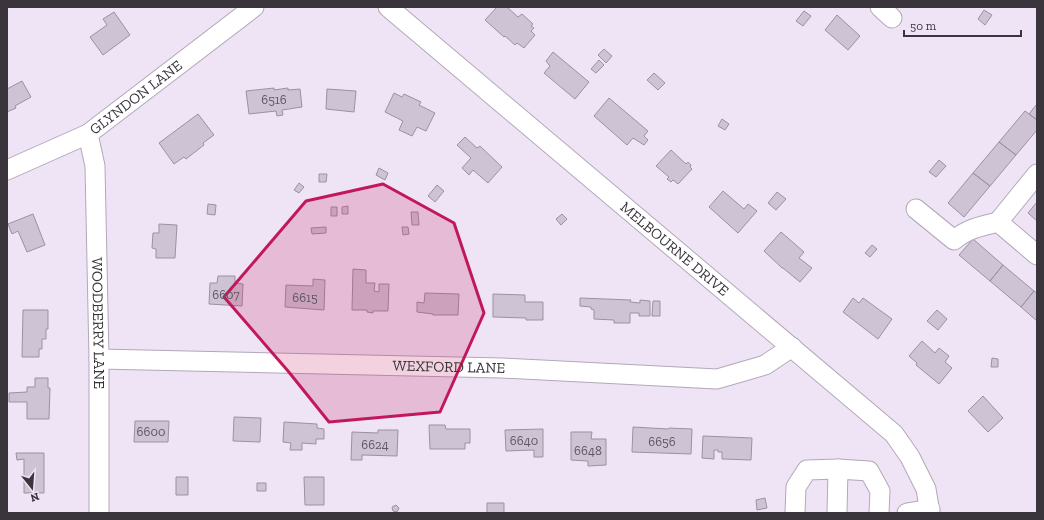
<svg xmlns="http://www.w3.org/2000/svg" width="1044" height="520" font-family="'Zilla Slab',serif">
<rect width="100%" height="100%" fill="#efe4f6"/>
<path fill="#cdc3d4" stroke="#9b91a1" d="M497,7H507L518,17L522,14L533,24L531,26L534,28L531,31L535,35L524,48L517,43L515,45L505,36L504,37L485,20Z
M984,10L992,15L985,25L978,19Z
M804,11L811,16L803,26L796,21Z
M114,12L130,35L103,55L90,37L107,25L103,19Z
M837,15L860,36L848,50L825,30Z
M604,49L612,56L606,63L598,55Z
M553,52L589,82L575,99L544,73L550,66L546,61Z
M599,60L604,65L596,73L591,69Z
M654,73L665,83L658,90L647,80Z
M22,81L31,97L15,106L16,108L7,112V89Z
M274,88V90L288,88V90L300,89L302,107L282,110L283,115L277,116L276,111L249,114L246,91Z
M327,89L356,91L354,112L326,109Z
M394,93L402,97L404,94L421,102L419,105L435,113L426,131L417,127L412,136L399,130L403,121L385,112Z
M609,98L648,131L644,136L648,140L644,145L633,138L627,145L594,116Z
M1036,105L1037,106V120L1029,114Z
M1025,111L1037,120V130L1016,155L999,142Z
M198,114L214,135L203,143L204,145L186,159L184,157L174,164L159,143Z
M722,119L729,124L725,130L718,126Z
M465,137L477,148L480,146L502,167L488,183L473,170L469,175L462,168L471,158L457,145Z
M999,142L1016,155L990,186L973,173Z
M671,150L686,164L688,162L691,165L690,167L692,169L678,184L673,180L671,182L667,179L669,177L656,166Z
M939,160L946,166L936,177L929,172Z
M379,168L388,173L385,180L376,175Z
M973,173L990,186L964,217L948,203Z
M319,174H327L326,182H319Z
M299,183L304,187L299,193L294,190Z
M437,185L444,191L435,202L428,196Z
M723,191L744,209L748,204L757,211L738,233L709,207Z
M777,192L786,199L776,210L768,203Z
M1037,202V221L1028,213Z
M208,204L216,205L215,215L207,214Z
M348,206V214H342V207Z
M331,207H337V216H331Z
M411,212H418L419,225H412Z
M33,214L45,245L27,252L18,231L12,234L8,224Z
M562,214L567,219L561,225L556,219Z
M159,224L177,225L175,258H156V249L152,248L153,233H159Z
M326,227V233L312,234L311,228Z
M402,227H408L409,234L403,235Z
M781,232L804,252L799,258L812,268L800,282L783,268H782L764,251Z
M973,239L1003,265L990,281L959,255Z
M872,245L877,249L870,257L865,253Z
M1003,265L1034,291L1021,307L990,281Z
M353,269L366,270V283H375L374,291L379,292V284H389L388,311H373V313L367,312V310H352Z
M218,276H235V283L243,284L242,306L209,304L210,283H217Z
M313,279L325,280L324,310L285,307L286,285L313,286Z
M1034,291L1037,293V321L1021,307Z
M425,293L459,294L458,315H433V314L417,312V302L424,303Z
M493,294L525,295V302H543V320H526V318L493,317Z
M580,298L631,300L630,302L640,303V300L650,301V316H639V313H630V323H614V320L594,319V310L591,309V307L580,306Z
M853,298L859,303L863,298L892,319L878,339L843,312Z
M653,301H660V316H652Z
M23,310H48V329H46V339H42V349H39V357H22Z
M937,310L947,319L938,330L927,321Z
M922,341L935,353L939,348L949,356L945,362L952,368L939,384L916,365L917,363L909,356Z
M992,358L998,359V367H991Z
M35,378H48V388H50L49,419H27V402H9V393L27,392V387H35Z
M983,396L1003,418L988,432L968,411Z
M234,417L261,418L260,442L233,441Z
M135,421H169L168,442H134Z
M284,422L317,424V428L324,429V439H316V444L302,443V450H290L291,443L283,442Z
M429,425H445L446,429H470V443H465V449H430Z
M633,427L668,429L669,428L692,429L691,454L632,452Z
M543,429V457H534V450L506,451L505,430Z
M378,430H398L397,456L362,455V460H351L352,432L378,433Z
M571,432H592L591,439H606V465L588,466V461L571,460Z
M703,436L752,438L751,460L722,459V452H718V450H714V459L702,458Z
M16,453H44V493H24V459L17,460Z
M176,477H188V495H176Z
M304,477H324V505H305Z
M257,483H266V491H257Z
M765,498L767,508L757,510L756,500Z
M487,503H504V513H487Z
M396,505L399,508L397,512L393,511L392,507Z"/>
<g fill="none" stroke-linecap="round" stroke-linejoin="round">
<g stroke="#b2a8b8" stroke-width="21">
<g id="minor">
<path id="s1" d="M388,7L894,434L910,457L926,489L930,513"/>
<path d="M880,7L892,18"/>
<path id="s2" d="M88,134L95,166L99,359V513"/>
<path id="s3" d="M7,170L88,134L254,7"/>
<path d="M1037,174L998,222L1037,255"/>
<path d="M916,209L954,240C967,229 981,226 998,222"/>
<path id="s4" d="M99,359L502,368L717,379L765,365L792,347"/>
<path d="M795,513L796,487L807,470L838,469"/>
<path d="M837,513L838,469L869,471L880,491L879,513"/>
<path d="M907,513L930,509"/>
</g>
</g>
<use href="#minor" stroke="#fff" stroke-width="19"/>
</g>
<path fill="#c2185b" fill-opacity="0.2" stroke="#c2185b" stroke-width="3" stroke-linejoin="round" d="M383,184L454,223L484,313L440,412L329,422L288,371L224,297L306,201Z"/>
<g text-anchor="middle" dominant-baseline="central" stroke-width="3" stroke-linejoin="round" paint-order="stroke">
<g font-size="13" fill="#5f5862">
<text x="274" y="99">6516</text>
<text x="226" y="294">6607</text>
<text x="305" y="297">6615</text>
<text x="151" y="431">6600</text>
<text x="524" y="440">6640</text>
<text x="662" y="441">6656</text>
<text x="375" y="444">6624</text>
<text x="588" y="450">6648</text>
</g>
<g font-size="15" fill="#3a353c" stroke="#efe4f6">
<text stroke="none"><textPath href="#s3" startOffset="149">GLYNDON LANE</textPath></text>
<text stroke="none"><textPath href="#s1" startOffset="375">MELBOURNE DRIVE</textPath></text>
<text stroke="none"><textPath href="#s2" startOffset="190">WOODBERRY LANE</textPath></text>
<text stroke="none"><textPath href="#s4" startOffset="350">WEXFORD LANE</textPath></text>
</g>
</g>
<rect width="1044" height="520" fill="none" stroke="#3a353c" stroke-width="16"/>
<g transform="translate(32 488) rotate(163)" stroke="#efe4f6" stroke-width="3" paint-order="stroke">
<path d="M0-3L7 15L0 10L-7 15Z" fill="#3a353c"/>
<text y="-6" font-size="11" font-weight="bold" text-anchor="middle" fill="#3a353c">N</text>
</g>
<path d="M904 30v6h117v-6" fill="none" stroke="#3a353c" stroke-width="2"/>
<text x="910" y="30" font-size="12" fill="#3a353c" stroke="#efe4f6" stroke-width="3" paint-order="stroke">50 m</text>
</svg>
